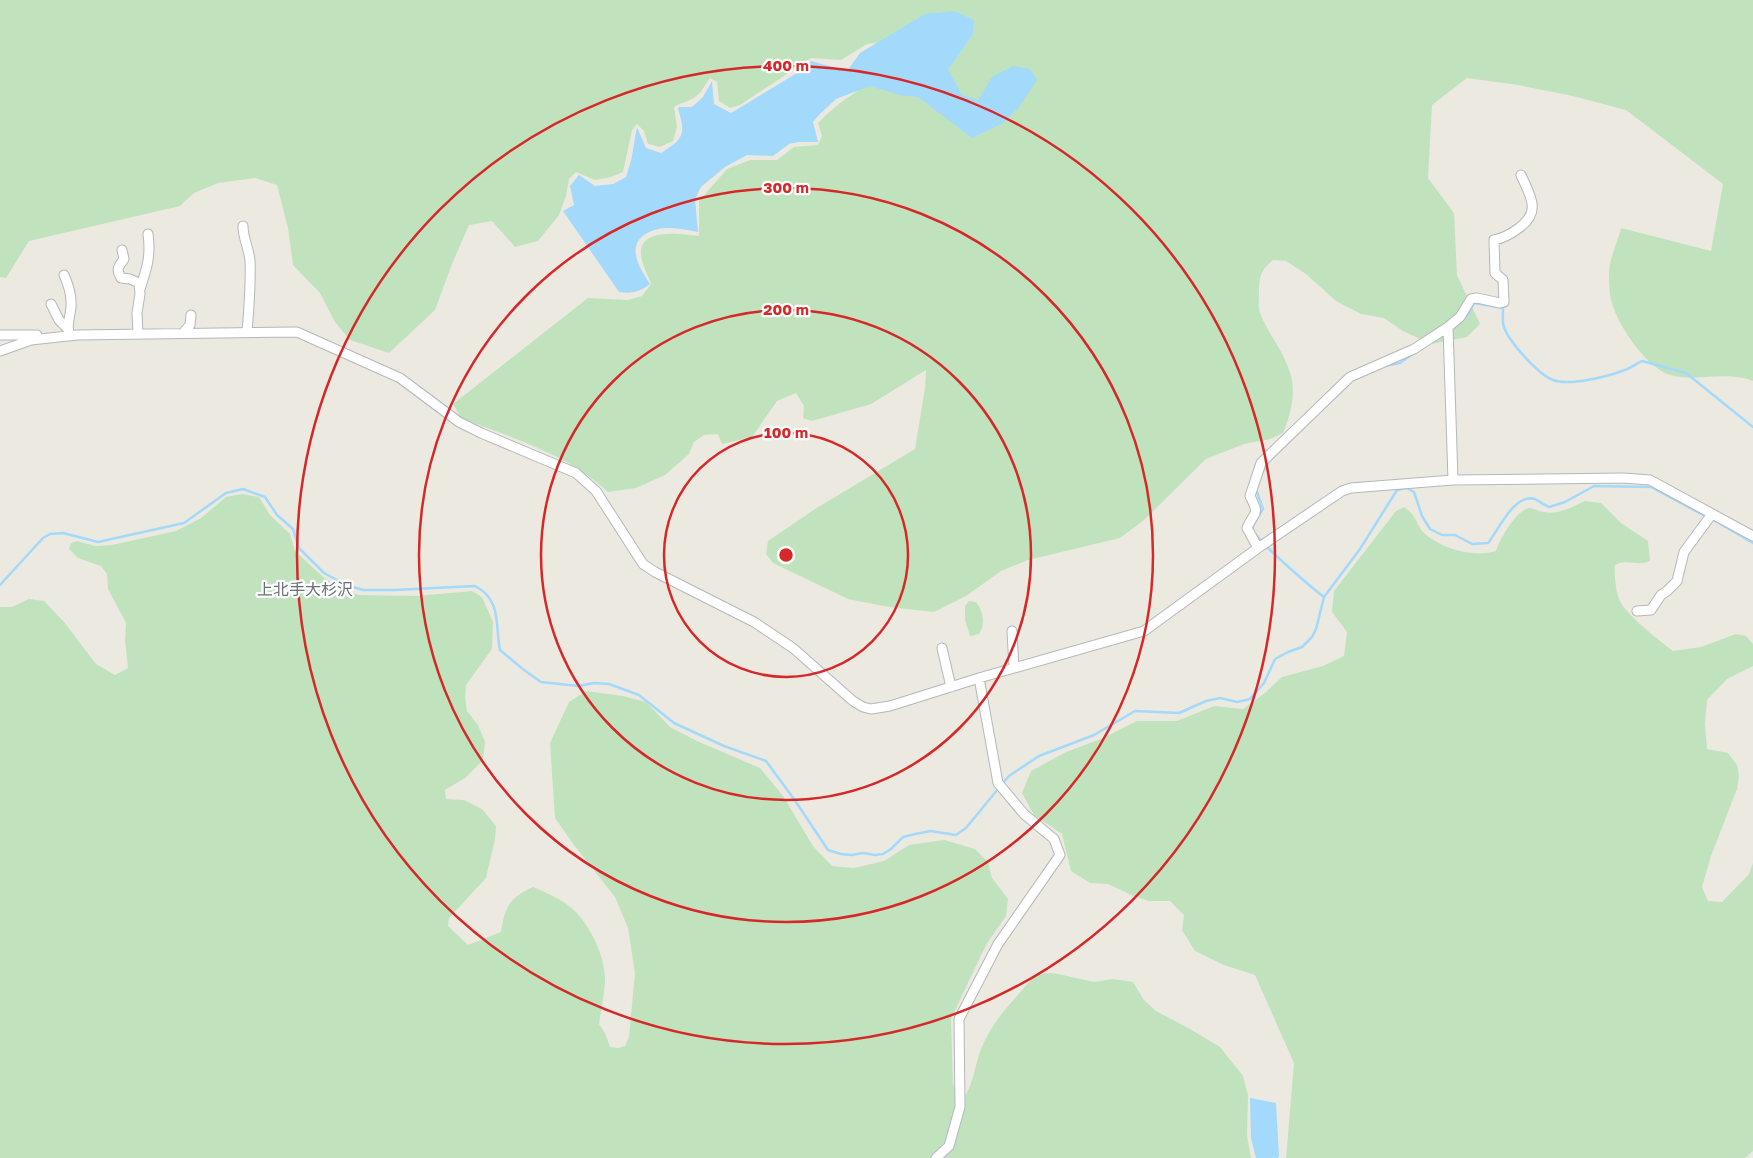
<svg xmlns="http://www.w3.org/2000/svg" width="1753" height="1158" font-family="'Golos Text','Noto Sans JP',sans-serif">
<rect width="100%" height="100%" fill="#ece9e1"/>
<path fill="#c0e3be" d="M0,0H1753V381C1728,371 1700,381 1674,376C1649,372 1618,326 1612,303C1609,294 1609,281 1609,272C1609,260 1618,241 1621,228L1711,251L1723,184L1626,110L1573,96L1518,85L1467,78L1432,105L1428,178L1454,213L1457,275L1480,324L1467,337L1431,344L1403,331L1384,318L1361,314L1336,301L1306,274L1286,261L1273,260C1262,269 1259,276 1259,290C1259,297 1258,306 1260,313C1269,336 1287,355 1292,380C1295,398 1290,416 1283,433L1270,439L1244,444L1206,459L1144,520L1120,538L1028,560L1001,571L966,596L934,612L889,607L848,599L773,563L766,554L768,541L815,509L915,449L925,388L926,370L871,404L812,421L803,418L804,406L796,393L777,401L752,437L722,444L718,434L704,435L694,442L689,454L665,475L636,488L608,492C568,454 512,438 461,418L453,404L588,298L628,300L642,296L651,284C648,275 641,263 641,254C639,227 683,234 699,236V201L727,169L750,160H777L794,147L818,145L822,136L818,123C840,99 869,84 897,67L898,40L867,44L841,60L811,58L740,105L730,108L719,101L717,82L710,78C704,86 700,96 690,100C684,103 680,103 674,107L677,127L673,141L660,147L648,144L644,131L637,124L632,130L623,172L611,177L595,180L576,172L569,179L566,196L559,215L538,241L515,247L492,221L469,225L452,264L435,310L389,353L350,340L335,322L320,293L293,265L288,228L277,185L255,178L218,183L194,193L180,206L29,241L6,278L0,277Z
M242,494L259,497L270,515L290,534L295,551L322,576L343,590L359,595L417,596L472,591L482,597L493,622L492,649L466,685L465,698L467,711L478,725L485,742L483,760L465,778L445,790L446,799L464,800L482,809L496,826L495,839L486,878L449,918L448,926L468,945L501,932C505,907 509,898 533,887C548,893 565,901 576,912C592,929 606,959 605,982C604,996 601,1010 599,1024L605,1033L610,1047L618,1048L625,1046L629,1037L635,973L628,928L615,897L574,845L555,818L550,743L569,702L586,691L623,696L646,702L670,727L697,741L760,768L783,796L813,846L832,866L854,868L884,861L909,845L944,840L975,849L988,862L992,878L1008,899L1006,916L986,945L951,1019L953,1085L965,1096C974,1082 975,1064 981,1049C992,1020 1017,997 1036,974L1053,973L1094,982L1113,979L1133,982L1144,1000L1156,1011L1190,1029L1220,1047L1243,1076L1248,1095L1247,1136L1251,1158H0V607H12L29,599L44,601L64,622L96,664L115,675L128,668L125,641L126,623L108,589L107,574L101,566L78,558L69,549L71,543L77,541L95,546L112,545L176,531L201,518L226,497Z
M1585,501L1601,503L1621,523L1648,541L1650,561C1638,567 1626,558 1615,565C1614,575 1616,595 1621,603C1630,618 1659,640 1673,651L1701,647L1736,634L1746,636L1753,644V666L1727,679L1707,700L1705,724L1707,749L1728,753L1737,765L1739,776L1737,789L1711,856L1702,887L1708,901L1722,902L1749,874L1753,863V1151L1745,1158H1286L1294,1063L1255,975L1224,965L1195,951L1182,930L1184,915L1170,901H1149L1131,895L1108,884L1090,883L1071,871L1062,834L1034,815L1022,793L1031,771L1066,752L1101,739L1137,721H1177L1214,706L1243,709L1265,693L1282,677L1323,666L1344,656L1347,632L1332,612L1334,591L1396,511L1404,507C1417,515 1416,526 1425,534C1442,549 1475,558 1496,551C1500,539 1516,510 1529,508C1534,508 1539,512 1544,512C1559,515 1572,507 1585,501Z
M969,601L976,602C983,611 986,623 979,634L970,636L965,620V606Z"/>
<path fill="#a3d9fb" d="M954,11L974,20L973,34L948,70L962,95L978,100L992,77L1013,66L1030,69L1037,80L1019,107L1003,123L972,138L918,97L899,95L870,86L836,99L820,114L813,122L818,142H799L789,144L773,156L747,155L725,167L701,187L695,199L698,232C688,230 677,228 666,228C659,228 650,231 644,235C626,248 641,270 650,284C639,292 632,294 619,292L563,211L574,205L570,186L579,175L595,186L613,184L626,177L631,161L637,127L646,148L661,153C684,139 686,134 678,109L679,107H692L703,97L712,81L714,104L731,113L797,73L811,61L847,71L860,53L925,14Z
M1250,1098L1276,1103L1279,1156L1278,1158H1256L1251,1138Z"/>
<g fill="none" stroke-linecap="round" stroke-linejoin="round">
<path stroke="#a3d9fb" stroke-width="2.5" d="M1454,328L1468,315L1474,303L1503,308C1503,314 1502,322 1504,327C1509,342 1538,374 1553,380C1569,386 1606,377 1622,371C1629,369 1636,364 1642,361L1686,373L1753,427
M1384,366L1400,363L1411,355
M1261,475L1271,458
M1256,489L1263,509C1260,515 1251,523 1253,530C1257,541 1312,588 1324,597
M1712,519L1753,543
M0,585L43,538L50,534L63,533L98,542L184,523L226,493L243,489L265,497L277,515L293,529L299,548L324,573L344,584L363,590H395L475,586C502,600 495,625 500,650L524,670L541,682L578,686L594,683L609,684L639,695L674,723L724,746L766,761L794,799L828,850L841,854L852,855L863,853L875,855L883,854L891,849L903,837L915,834L931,831L956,835L966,828L998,789
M1002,784L1009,776L1039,756L1094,735L1135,711L1179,713L1206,701L1220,698L1237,702L1250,699L1264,683L1275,659L1288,652L1302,647L1312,637L1316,629L1324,597L1360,549L1397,490L1407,488L1414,492L1422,516L1430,529L1442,535H1455L1472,544L1488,543C1498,531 1514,493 1535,499C1539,501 1544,505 1549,507L1565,502L1594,486L1651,487L1707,517"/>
<g stroke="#b4b7bb" stroke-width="11">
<path id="street" d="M243,226C243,239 249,248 250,261C251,285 249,308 247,332
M122,250L124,259C118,267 116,269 121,278L130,279L139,283L140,294L137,313L138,334
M64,275C69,286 72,295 71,307C70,318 66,325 70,336H65
M140,289C147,268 151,256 148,234
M51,304L59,320L67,328
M183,333L190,325L191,315
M0,335H37
M0,351L31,340L77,335L297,332L400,378L459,422L481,433L576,473L596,491L643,564L655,572L754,622L793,648L853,701L863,707L871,709L890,706L979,678L1144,631L1258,548L1342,491L1351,488L1453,480L1623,478L1650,480L1753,536
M1453,480L1448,327L1460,317L1471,299L1477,298L1500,303L1504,302L1503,280L1495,273L1494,240C1504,238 1511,234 1519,228C1542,211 1530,196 1521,175
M1258,548L1247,528C1255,510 1260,516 1250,496L1261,463L1350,377L1414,349L1448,327
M1637,611L1651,610L1661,595L1667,591L1677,581L1684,552L1712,514
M1012,631L1014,668
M942,648L951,687
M936,1158L949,1146L960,1107L959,1019L998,944L1060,855L1054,839L1024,814L998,783L979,678"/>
</g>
<use href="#street" stroke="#fff" stroke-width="9"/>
</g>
<g fill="none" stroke="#d62828" stroke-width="2.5">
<circle cx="786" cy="555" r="122"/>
<circle cx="786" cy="555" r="245"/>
<circle cx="786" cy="555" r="367"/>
<circle cx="786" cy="555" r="489"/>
</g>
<g text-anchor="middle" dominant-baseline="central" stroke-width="4.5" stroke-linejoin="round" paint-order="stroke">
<g font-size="16" fill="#6b7074" stroke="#fff">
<text x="305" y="589">上北手大杉沢</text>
</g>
</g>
<circle cx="786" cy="555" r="8" fill="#d62828" stroke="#fff" stroke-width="2.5"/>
<g font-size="15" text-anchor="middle" font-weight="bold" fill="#d62828" stroke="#fff" stroke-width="4.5" stroke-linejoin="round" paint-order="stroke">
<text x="786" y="71">400 m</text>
<text x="786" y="193">300 m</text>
<text x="786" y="315">200 m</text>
<text x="786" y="438">100 m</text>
</g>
</svg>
